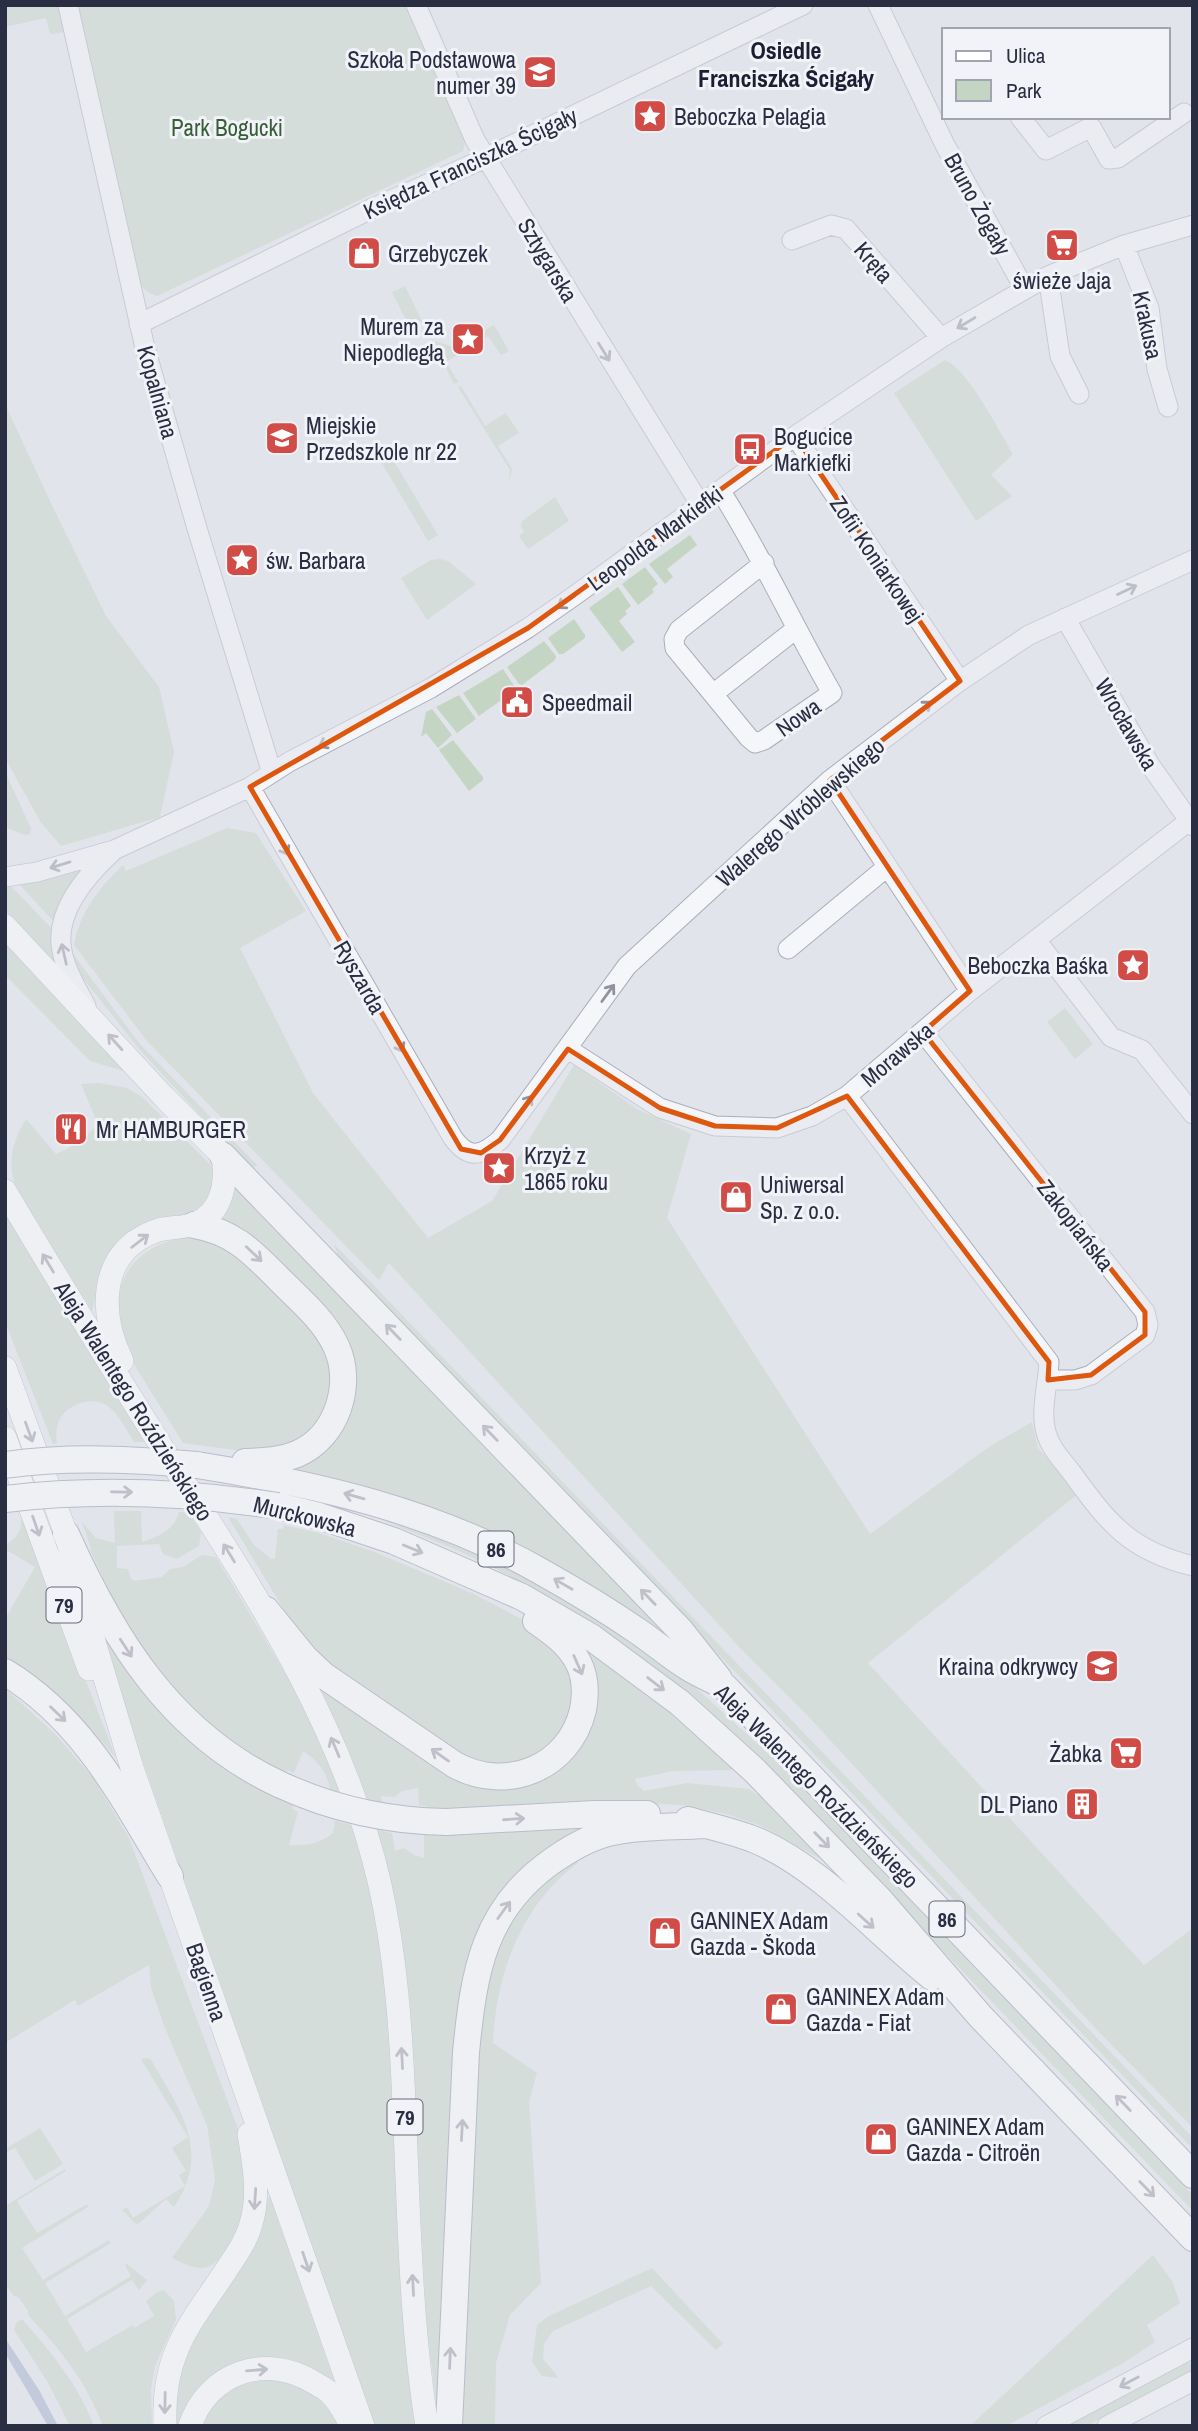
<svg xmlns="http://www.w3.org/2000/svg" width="1198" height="2431" font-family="'Archivo Narrow',sans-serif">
<rect width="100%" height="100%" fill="#e2e4eb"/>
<path fill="#c4d5c3" d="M5,5H58L64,32L50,34L46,18L5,27Z
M75,5H409L466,137L463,151L157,296C146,292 142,288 136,277Z
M405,286L423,323L405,318L392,292Z
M494,325L509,351L501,355L488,336L446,362L458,382L454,384L432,340L450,346L458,345Z
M945,360C967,368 1000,432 1013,454L991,475L1012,496L976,521L894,393Z
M461,386L485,426L506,413L519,433L498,446L512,469L509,484L510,470L458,387Z
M5,404L50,501L106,616L159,687L174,752L160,817L61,846L40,821L5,758Z
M374,450L388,451L438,535L428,541Z
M555,497L569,521L528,549L519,536L524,532L521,526L522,521Z
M690,535L697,545L667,569L673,577L665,584L649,564Z
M440,559L448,561L476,584L427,620L401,578L431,560Z
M645,567L658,584L652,589L654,592L638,605L622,584Z
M618,587L631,606L625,611L627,614L619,621L635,642L622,652L589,608Z
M574,619L585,635V638L563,654H559L548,638Z
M544,641L556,656L555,660L522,685L519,684L507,667Z
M503,669L515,687L514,691L479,716L463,693Z
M459,695L476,719L457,733L436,707Z
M432,709L452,735L438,748L426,733L421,737L426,712Z
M453,740L483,777V780L469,791L439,750Z
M5,772L31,828L30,834L25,835L5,827Z
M227,828L256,833L306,911L240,948L313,1093L428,1238L492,1201L574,1065L637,1109L691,1134L667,1218L870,1534L990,1446L1032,1422L1038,1448L1079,1493L868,1663L1144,1965L1193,1928V2128L1096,2029L807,1715L741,1649L389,1263L379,1280L147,1041L74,945C80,912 99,888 123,865L126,871Z
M85,863L55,923L19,884Z
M10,885L54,931L55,962L5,910V886Z
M5,940L127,1072L90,1061L5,975Z
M71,951L139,1043L258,1166L248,1167L139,1049L82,977Z
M1065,1008L1093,1044L1075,1059L1047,1022Z
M99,1083L127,1088L141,1096L213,1167L215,1183L208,1201L194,1213L173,1217L99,1284L92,1311L20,1196C6,1168 10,1145 26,1119L56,1154C73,1147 85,1138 98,1124L81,1084Z
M238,1187L661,1629H657L387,1496L298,1470L297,1467L353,1391L266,1249L244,1229L221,1219L234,1190Z
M5,1213L145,1442H134C126,1430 117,1409 102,1403C88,1397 64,1407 59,1421C56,1428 56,1436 57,1443L53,1444L5,1322Z
M190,1237L230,1247L309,1326L321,1342L331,1369L329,1399L314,1427L291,1446L243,1451L183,1443C169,1420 154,1397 140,1374C134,1363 125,1352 121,1341C113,1317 115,1289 130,1268C144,1249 167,1239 190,1237Z
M334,1244L1172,2116L1193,2138V2149L339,1259Z
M345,1508L402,1521L530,1576L668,1665L696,1688L772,1757L1193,2195V2211L890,1896L581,1618L510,1576L457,1550L372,1516Z
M114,1511H141L142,1542C159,1536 174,1531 179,1512L189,1513L201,1532L199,1546L177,1559L163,1554L159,1544L117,1546V1568L128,1569L131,1579L134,1581L162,1577L170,1569L183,1567L202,1555L216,1557L300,1698L341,1793L330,1790C328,1773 318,1761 303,1751L294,1773L287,1770L286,1774L243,1751L190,1709L127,1629L90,1550L91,1549L82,1522L96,1538L115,1543Z
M26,1516L74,1650L116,1758C81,1715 49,1692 5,1660V1619L35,1567L8,1551L5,1556V1545C16,1539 23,1530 21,1517Z
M228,1517L237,1519L254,1545L271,1559L275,1558L278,1529H283L284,1525L319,1533L372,1551L474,1594L531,1624L558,1646L574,1685L571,1714L548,1748L515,1766L478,1764L350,1684L299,1635Z
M91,1613L293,1803L292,1809L298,1812L289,1845C306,1846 319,1844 333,1833L335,1821L352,1825L370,1892L386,1987L416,2426H375Z
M588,1651L659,1700L739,1770L673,1771L635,1779L638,1786L644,1791L687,1783L749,1789L766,1801L822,1860L761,1826L727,1814L682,1805L644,1803L426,1811V1806L419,1805L418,1788L402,1791L395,1797L381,1796L382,1803L367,1800L350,1755L320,1691L322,1688L436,1765L550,1774Z
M5,1688L56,1735L94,1779L129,1838L241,2137C243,2148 247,2159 248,2169C250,2196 234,2264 203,2268C193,2269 181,2262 172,2258L209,2206L215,2180L207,2125L166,2031L151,1988L149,1965L78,2006L75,2000L5,2043Z
M589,1826L495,1909L438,2399L436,2401L426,2320L409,1995L401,1936L377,1830L392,1833L395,1851L404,1848L414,1855L424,1858V1832Z
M576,1857L578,1863C521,1905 496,1974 493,2043L537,2073L529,2101L541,2283L510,2315L496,2363L495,2426H455L479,2017L493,1953L527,1896Z
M148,2058L151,2060C180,2110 212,2151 174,2207L166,2199L137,2225L122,2210L127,2207L133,2218L185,2186L179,2175L186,2171L172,2148L188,2137L141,2059Z
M40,2128L63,2164L35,2181L15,2148L5,2153V2149Z
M65,2169L66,2171L17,2201L37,2233L87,2204L88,2207L22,2248L43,2280L109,2240L111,2243L45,2283L65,2316L131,2276L125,2265L127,2264L147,2280L139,2290L132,2280L67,2319L86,2352L133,2325L134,2328L154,2316L146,2301L157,2292L164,2290L174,2301L176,2320L155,2366L151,2390L152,2426H103C85,2379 61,2351 28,2315V2311L18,2297L14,2296L5,2284V2206Z
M270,2197L334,2381L295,2361L263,2358L191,2399L179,2425L174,2426L179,2370L267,2198Z
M1153,2255L1172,2281L1180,2303L1147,2325L1155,2342L1125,2362L1006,2426H970Z
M652,2268L723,2344L716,2350L651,2286L553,2331L544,2344L543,2359L559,2378L542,2376L532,2362L537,2325L547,2317Z
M22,2319C52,2354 77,2382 94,2426H70L47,2381L14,2330L16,2323Z
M1189,2361L1193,2371L1087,2426H1067Z
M279,2379C312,2392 320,2395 340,2426H200C222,2388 236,2382 279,2379Z"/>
<path fill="#9daacb" d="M5,2338L39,2390L58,2426H48L5,2353Z"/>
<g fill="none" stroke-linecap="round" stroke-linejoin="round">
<g stroke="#abadb9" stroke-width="21">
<path id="minor" d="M68,5L145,348L196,525L272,773
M416,5L475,140L700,504
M878,5L945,145L1024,288
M1020,117L1046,150L1091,127L1109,159L1118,158L1184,113
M792,240L831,225L846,229L941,338
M1124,245L1149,308L1157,369L1168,407
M1048,276L1060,356L1079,394
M139,324L375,207L468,166L803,5
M795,436L960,681
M720,490C762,556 793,625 832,693L764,740L755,743L749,738L675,648L674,639L679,630L764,563
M1065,618L1150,765L1193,826
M713,694L796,629
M830,780L970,991
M250,787L453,1138C469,1160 481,1156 500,1140L627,966L830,780L960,681L1029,635L1193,560
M5,877L37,872L114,850L250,787L289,762L431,688L528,628L574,596L795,436L941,338L1048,276L1124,245L1193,225
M1036,940L1111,1037L1142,1050L1193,1114
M788,949L887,867
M86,1006C77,989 66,971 62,951C54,912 86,876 112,852
M923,1032L1145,1312L1148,1325L1145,1335L1091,1375L1075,1380H1048
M568,1049L660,1108L715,1126L777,1128L812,1116L847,1096L970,991L1189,821
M847,1096L1049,1362C1048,1384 1040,1411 1046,1432C1050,1448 1062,1460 1072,1473C1108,1523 1130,1551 1193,1566
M1046,2426L1193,2348
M1107,2426L1193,2381"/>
</g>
<g stroke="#a1a6b7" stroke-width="24">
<path id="major" d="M5,926L164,1097L223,1156C227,1181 223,1214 194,1224C182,1229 166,1226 153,1232C97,1254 100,1316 122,1361
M5,1191C59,1282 114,1371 170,1460C256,1595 344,1727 380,1885C396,1957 401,2031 404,2105C409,2212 410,2320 427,2426
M5,1368L66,1534L95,1645L132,1768L363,2426
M5,1438L89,1669
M165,2426C162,2357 186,2329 223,2275C233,2259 246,2243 251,2224C260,2194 254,2165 249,2134
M190,2426C208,2372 266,2353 313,2382C319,2386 327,2389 331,2394C340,2403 346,2416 352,2426"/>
</g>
<g stroke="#898ea2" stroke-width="28">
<path id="highway" d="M223,1156L680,1630L719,1679
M194,1225C235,1232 253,1253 281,1281C301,1301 324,1320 336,1346C354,1384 337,1437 297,1454C280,1461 263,1461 245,1462
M197,1465C316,1484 434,1511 540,1571C574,1590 607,1610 639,1632C655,1643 670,1656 686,1666C698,1674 711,1679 724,1686L1193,2175
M278,1506L319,1516L394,1541L522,1597L591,1637L680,1703L755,1771L879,1899L980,2016L1193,2238
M66,1534C113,1639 172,1735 281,1785
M266,1610L305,1658L323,1675L455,1765C507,1793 569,1768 583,1710C586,1694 586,1677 578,1662C569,1644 552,1632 536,1621
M5,1672C85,1721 123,1799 170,1876
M688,1820C712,1827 737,1832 760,1842C824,1871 877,1933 932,1977
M446,1822L594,1814H647
M449,2426L466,2052C474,1972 483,1908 555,1859C574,1846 595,1834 618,1831C646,1826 676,1827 704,1825"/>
</g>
<use href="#minor" stroke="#f5f6f9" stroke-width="19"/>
<use href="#major" stroke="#fff" stroke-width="23"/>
<use href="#highway" stroke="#fff" stroke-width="26"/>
<g stroke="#898ea2" stroke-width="28" stroke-linecap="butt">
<path id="highway-bridge" d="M5,1465C69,1456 134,1459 197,1465
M5,1499C97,1488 187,1492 278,1506
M281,1785C333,1809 389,1821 446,1822"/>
</g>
<use href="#highway-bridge" stroke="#fff" stroke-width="26"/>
</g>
<defs><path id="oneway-shaft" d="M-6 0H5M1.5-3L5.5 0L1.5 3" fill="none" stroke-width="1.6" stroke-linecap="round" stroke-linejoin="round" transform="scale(1.75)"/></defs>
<g stroke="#90929e">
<use href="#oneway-shaft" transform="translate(966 323) rotate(149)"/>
<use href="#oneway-shaft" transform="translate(604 352) rotate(58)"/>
<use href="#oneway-shaft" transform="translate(1127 590) rotate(-25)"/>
<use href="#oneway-shaft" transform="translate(566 602) rotate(145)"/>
<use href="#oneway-shaft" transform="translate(923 708) rotate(-37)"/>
<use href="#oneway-shaft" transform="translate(328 742) rotate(153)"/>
<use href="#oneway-shaft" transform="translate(283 846) rotate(60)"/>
<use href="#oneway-shaft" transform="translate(60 865) rotate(163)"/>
<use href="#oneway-shaft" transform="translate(64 954) rotate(-103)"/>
<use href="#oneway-shaft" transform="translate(608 993) rotate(-54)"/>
<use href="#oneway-shaft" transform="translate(398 1043) rotate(60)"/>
<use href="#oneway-shaft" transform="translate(526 1104) rotate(-53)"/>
<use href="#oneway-shaft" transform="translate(1129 2382) rotate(152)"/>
</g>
<g stroke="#9496a1">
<use href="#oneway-shaft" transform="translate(115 1042) rotate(-132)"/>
<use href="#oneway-shaft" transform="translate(140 1241) rotate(-37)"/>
<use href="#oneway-shaft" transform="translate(254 1254) rotate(43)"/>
<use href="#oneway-shaft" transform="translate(48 1263) rotate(-121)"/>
<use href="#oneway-shaft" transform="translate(393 1332) rotate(-134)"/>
<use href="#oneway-shaft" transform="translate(29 1432) rotate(70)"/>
<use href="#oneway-shaft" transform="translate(490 1433) rotate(-134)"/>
<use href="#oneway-shaft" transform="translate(122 1492) rotate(1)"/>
<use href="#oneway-shaft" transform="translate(354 1496) rotate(-164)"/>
<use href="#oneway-shaft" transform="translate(36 1526) rotate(71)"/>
<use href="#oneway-shaft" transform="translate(413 1549) rotate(22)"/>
<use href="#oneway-shaft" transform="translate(229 1553) rotate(-122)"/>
<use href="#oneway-shaft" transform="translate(563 1584) rotate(-150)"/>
<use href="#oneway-shaft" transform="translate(648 1597) rotate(-134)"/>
<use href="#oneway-shaft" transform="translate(126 1648) rotate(57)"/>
<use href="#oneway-shaft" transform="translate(578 1665) rotate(66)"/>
<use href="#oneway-shaft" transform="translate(656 1684) rotate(38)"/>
<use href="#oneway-shaft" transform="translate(58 1714) rotate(44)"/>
<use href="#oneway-shaft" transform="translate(335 1747) rotate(-113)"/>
<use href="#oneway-shaft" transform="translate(440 1755) rotate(-145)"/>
<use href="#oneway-shaft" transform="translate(514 1819) rotate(-4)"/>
<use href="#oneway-shaft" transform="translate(822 1840) rotate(46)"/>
<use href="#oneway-shaft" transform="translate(504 1910) rotate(-54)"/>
<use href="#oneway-shaft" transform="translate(866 1921) rotate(42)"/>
<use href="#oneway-shaft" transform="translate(402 2058) rotate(-93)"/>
<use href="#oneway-shaft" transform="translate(1123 2103) rotate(-134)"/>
<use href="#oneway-shaft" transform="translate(462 2130) rotate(-87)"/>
<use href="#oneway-shaft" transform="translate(1147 2189) rotate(46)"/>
<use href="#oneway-shaft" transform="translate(255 2199) rotate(94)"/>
<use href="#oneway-shaft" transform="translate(306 2262) rotate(71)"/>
<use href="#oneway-shaft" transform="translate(413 2285) rotate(-93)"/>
<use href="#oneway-shaft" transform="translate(450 2358) rotate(-88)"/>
<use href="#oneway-shaft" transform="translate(257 2370) rotate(-5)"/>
<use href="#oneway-shaft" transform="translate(165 2403) rotate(91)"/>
</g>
<path d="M0 0H1198V2431H0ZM795,436L960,681L830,780L970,991L923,1032L1145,1312V1335L1091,1375L1048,1380L1049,1362L847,1096L777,1128L715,1126L660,1108L568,1049L500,1140L481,1153L461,1149L250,787L528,628Z" fill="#e2e4eb" fill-opacity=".55" fill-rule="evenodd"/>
<path fill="none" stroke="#de570f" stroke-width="5" stroke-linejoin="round" d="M795,436L960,681L830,780L970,991L923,1032L1145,1312V1335L1091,1375L1048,1380L1049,1362L847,1096L777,1128L715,1126L660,1108L568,1049L500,1140L481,1153L461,1149L250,787L528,628Z"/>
<defs>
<g id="school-square" transform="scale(1.75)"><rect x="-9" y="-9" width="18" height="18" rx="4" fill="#d14c46" stroke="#f2f3f8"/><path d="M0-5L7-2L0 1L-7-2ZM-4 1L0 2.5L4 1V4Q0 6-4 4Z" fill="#fff"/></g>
<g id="sight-square" transform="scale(1.75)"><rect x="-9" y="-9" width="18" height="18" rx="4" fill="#d14c46" stroke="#f2f3f8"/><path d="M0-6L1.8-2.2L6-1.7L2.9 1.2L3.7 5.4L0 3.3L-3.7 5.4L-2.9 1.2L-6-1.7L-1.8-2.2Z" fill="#fff"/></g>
<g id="supermarket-square" transform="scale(1.75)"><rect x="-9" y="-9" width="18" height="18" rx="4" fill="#d14c46" stroke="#f2f3f8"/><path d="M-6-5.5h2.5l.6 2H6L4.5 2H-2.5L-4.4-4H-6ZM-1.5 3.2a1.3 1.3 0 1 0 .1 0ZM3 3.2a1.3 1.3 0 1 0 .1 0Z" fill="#fff"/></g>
<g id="shop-square" transform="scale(1.75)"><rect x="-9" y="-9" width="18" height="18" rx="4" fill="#d14c46" stroke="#f2f3f8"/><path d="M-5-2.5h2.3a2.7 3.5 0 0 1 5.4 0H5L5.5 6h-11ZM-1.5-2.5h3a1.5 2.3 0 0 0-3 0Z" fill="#fff"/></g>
<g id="bus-square" transform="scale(1.75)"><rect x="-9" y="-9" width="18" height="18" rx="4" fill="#d14c46" stroke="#f2f3f8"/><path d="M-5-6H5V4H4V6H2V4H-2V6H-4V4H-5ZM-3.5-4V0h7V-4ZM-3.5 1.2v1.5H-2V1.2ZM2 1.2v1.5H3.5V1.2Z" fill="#fff"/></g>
<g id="civic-square" transform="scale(1.75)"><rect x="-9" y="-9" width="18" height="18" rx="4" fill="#d14c46" stroke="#f2f3f8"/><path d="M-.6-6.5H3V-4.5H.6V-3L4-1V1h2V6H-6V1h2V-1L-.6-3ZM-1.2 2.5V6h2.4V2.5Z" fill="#fff"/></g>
<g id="restaurant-square" transform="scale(1.75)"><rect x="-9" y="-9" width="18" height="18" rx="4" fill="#d14c46" stroke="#f2f3f8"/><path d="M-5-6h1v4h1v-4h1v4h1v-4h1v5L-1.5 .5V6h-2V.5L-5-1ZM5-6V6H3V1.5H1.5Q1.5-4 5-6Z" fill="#fff"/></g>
<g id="building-square" transform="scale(1.75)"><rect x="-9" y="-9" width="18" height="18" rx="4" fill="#d14c46" stroke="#f2f3f8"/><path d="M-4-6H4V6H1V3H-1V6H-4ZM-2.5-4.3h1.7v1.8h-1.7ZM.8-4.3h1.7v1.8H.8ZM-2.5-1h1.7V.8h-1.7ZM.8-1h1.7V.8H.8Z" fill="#fff"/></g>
</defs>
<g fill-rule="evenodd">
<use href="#school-square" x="540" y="72"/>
<use href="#sight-square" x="650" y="116"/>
<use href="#supermarket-square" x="1062" y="245"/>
<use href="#shop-square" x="364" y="253"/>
<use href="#sight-square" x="468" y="339"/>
<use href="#school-square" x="282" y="438"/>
<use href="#bus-square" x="750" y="449"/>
<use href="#sight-square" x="242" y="560"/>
<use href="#civic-square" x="517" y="702"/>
<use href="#sight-square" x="1133" y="965"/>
<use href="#restaurant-square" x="71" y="1129"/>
<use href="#sight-square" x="499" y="1168"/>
<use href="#shop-square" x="736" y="1197"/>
<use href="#school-square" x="1102" y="1666"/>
<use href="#supermarket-square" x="1126" y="1753"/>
<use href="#building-square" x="1082" y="1804"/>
<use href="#shop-square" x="665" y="1933"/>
<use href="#shop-square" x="781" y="2009"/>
<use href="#shop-square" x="881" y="2139"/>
</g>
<g text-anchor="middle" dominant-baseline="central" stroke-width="6" stroke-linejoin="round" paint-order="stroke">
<g fill="#f2f3f8" stroke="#666979" stroke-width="2">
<rect x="478.5" y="1531.5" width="35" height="35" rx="5"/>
<rect x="46.5" y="1587.5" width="35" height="35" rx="5"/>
<rect x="929.5" y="1901.5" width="35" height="35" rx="5"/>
<rect x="387.5" y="2099.5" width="35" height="35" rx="5"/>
</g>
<g font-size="21" font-weight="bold" fill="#2a2e43">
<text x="496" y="1549">86</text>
<text x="64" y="1605">79</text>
<text x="947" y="1919">86</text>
<text x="405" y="2117">79</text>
</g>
<g font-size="23" fill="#2a2e43" stroke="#f2f3f8" text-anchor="start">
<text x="516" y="59" text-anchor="end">Szkoła Podstawowa<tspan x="516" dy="26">numer 39</tspan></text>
<text x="674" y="116">Beboczka Pelagia</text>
<text x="388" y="253">Grzebyczek</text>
<text x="1062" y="280" text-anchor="middle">świeże Jaja</text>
<text x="444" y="326" text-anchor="end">Murem za<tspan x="444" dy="26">Niepodległą</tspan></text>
<text x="306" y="425">Miejskie<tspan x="306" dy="26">Przedszkole nr 22</tspan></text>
<text x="774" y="436">Bogucice<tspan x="774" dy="26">Markiefki</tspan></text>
<text x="266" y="560">św. Barbara</text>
<text x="542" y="702">Speedmail</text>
<text x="1108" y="965" text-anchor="end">Beboczka Baśka</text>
<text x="96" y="1129">Mr HAMBURGER</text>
<text x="524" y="1155">Krzyż z<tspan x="524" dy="26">1865 roku</tspan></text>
<text x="760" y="1184">Uniwersal<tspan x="760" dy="26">Sp. z o.o.</tspan></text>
<text x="1078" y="1666" text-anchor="end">Kraina odkrywcy</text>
<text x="1102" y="1753" text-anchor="end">Żabka</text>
<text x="1058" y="1804" text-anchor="end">DL Piano</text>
<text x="690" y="1920">GANINEX Adam<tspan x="690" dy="26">Gazda - Škoda</tspan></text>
<text x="806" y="1996">GANINEX Adam<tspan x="806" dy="26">Gazda - Fiat</tspan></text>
<text x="906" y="2126">GANINEX Adam<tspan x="906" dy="26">Gazda - Citroën</tspan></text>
</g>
<g font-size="23" fill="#375f37" stroke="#f2f3f8">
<text x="227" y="127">Park Bogucki</text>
</g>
<g font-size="23" fill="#2a2e43" stroke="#f2f3f8">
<text transform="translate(470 163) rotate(-25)">Księdza Franciszka Ścigały</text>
<text transform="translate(978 204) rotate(61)">Bruno Żogały</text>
<text transform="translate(548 260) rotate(59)">Sztygarska</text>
<text transform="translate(874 262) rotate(49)">Kręta</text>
<text transform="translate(1148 325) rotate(78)">Krakusa</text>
<text transform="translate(158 392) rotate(74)">Kopalniana</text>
<text transform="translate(655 538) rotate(-36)">Leopolda Markiefki</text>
<text transform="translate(877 559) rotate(56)">Zofii Koniarkowej</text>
<text transform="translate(798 717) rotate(-35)">Nowa</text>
<text transform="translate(1127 724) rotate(60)">Wrocławska</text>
<text transform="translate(800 812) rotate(-41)">Walerego Wróblewskiego</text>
<text transform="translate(360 977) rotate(60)">Ryszarda</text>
<text transform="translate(897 1054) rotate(-40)">Morawska</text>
<text transform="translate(1076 1225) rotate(52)">Zakopiańska</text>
<text transform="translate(134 1401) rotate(58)">Aleja Walentego Roździeńskiego</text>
<text transform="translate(305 1516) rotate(14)">Murckowska</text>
<text transform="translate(817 1786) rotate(45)">Aleja Walentego Roździeńskiego</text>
<text transform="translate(207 1982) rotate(71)">Bagienna</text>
</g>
<g font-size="24" font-weight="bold" fill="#1c1f34" stroke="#f2f3f8">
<text x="786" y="50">Osiedle<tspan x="786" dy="28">Franciszka Ścigały</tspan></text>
</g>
</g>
<rect width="1198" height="2431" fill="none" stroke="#2a2e43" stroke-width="14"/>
<rect x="942" y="28" width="228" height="91" fill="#f2f3f8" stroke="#a2a4b0" stroke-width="2"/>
<rect x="956" y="51" width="35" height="10" fill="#ffffff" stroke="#a2a4b0" stroke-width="2"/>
<text x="1006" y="63" font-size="21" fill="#2a2e43">Ulica</text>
<rect x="956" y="80" width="35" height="21" fill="#c4d5c3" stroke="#a2a4b0" stroke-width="2"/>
<text x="1006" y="98" font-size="21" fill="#2a2e43">Park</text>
</svg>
